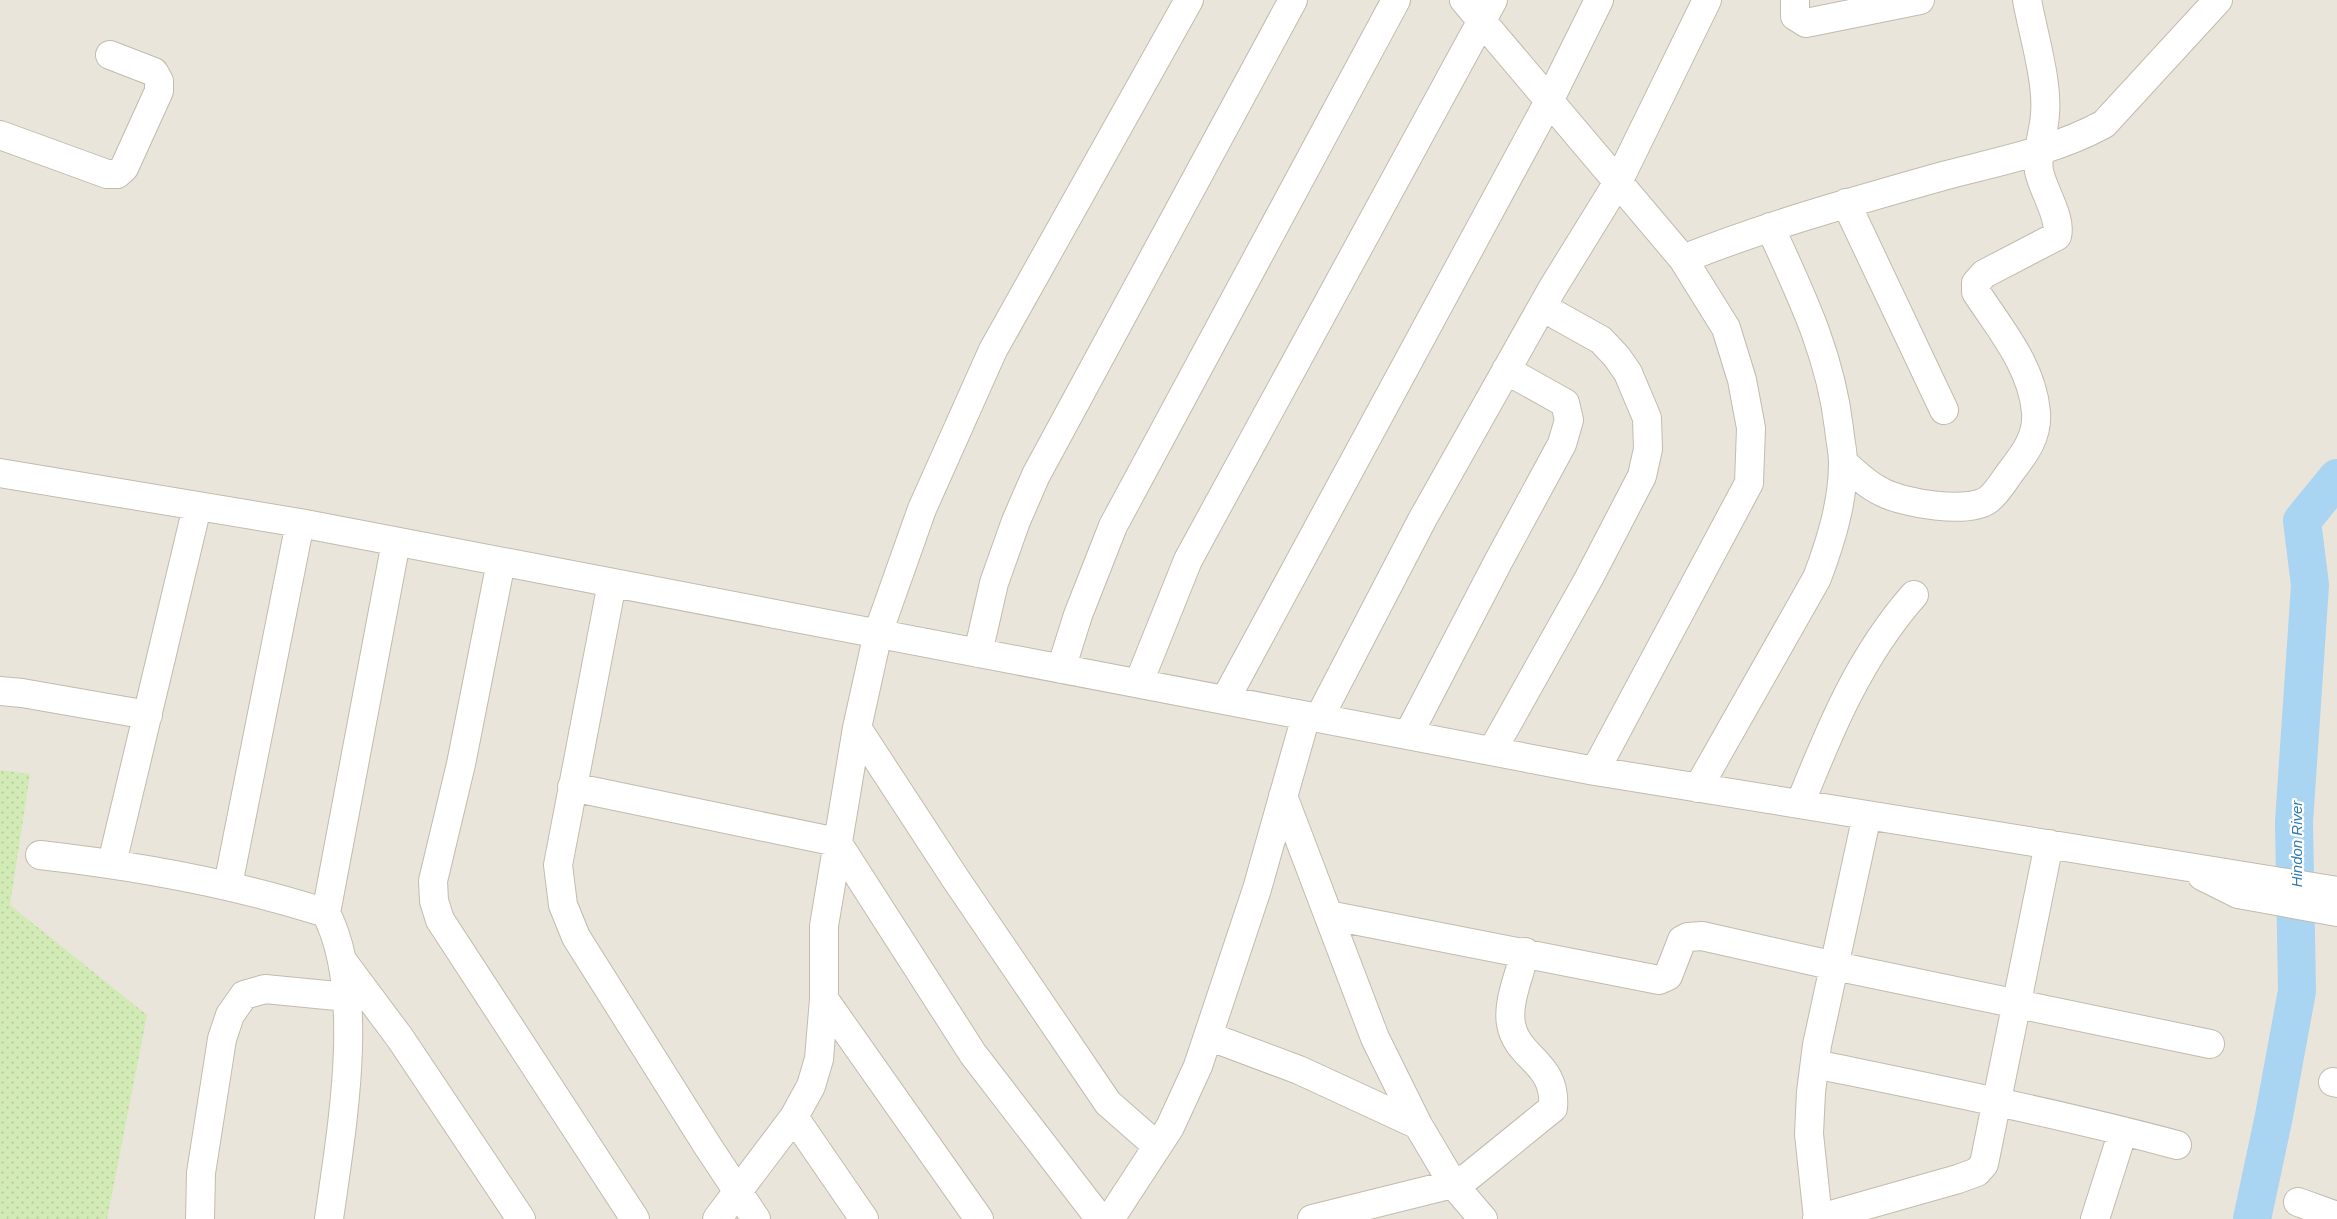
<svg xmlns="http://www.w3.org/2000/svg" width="2337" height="1219" font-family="Helvetica,sans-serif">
<defs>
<pattern id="park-dots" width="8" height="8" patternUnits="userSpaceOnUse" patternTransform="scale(1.25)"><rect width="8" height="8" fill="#d2eab5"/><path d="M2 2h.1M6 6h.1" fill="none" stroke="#b6ca9c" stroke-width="1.8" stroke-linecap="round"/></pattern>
</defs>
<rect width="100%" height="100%" fill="#f6f3ec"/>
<path fill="#eae5da" d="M0,0H2337V1219H0Z"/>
<path fill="url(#park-dots)" d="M0,770L30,774L10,905L147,1015L107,1219H0Z"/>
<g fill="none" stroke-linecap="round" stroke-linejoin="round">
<path stroke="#a9d4f2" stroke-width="38" d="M2252,1219L2274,1116L2297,991L2294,822L2310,585L2302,521L2337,478"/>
<g stroke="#c2bbae" stroke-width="30">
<path id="minor" d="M1464,0L1683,259L1726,328L1742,380L1751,428L1749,483L1595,771
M1795,0V16L1806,23L1920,0
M0,135L107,174H117L124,168L159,91V81L154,72L110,55
M1846,203L1944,410
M1683,259C1768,225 1855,201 1943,176C1996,162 2055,151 2104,124L2218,0
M1843,462C1855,473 1867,485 1882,492C1902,503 1970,515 1989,499C1998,492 2005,479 2012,470C2026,452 2038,435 2036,412C2032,366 2000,329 1976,292V283L1984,274L2057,236C2062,218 2043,191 2039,171C2036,151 2044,133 2045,114C2048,82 2033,33 2027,0
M0,473L300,523L1595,771L2337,891
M501,562L461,764L433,881L434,901L440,920L635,1219
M612,583L558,865L563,905L576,937L707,1145L756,1219
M978,653L994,583L1016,521L1036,475L1293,0
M1061,669L1078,615L1113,526L1396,0
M1139,682L1188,560L1493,0
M0,691L22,693L148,715
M1225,700L1548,103L1599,0
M1319,718L1422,520L1552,289L1618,182L1707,0
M857,728L955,878L1108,1103L1157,1146
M1408,735L1498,562L1562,444L1569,420L1565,403L1506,370
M1492,751L1589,578L1642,476L1648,449L1647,418L1628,373L1617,357L1601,340L1542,307
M572,787L837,842L973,1054L1100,1219
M1698,788L1817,578C1831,541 1843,502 1843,463C1843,451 1840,440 1839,428C1830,353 1801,295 1770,227
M1283,796L1375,1038L1418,1125L1453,1184L1483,1219
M1800,804C1830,729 1860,656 1914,595
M40,855C138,866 233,883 326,913C367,993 341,1132 329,1219
M112,863L197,507
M2202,876L2238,894L2337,912
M228,885L300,523
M326,913L396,542
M1328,915L1659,980L1668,976L1682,940L1688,937L1702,936L1835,966L2210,1044
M344,963L400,1038L521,1219
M824,999L979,1219
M1208,1036L1299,1070L1418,1125
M1815,1064C1936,1089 2057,1113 2177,1145
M2333,1082L2337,1083
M794,1117L864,1219
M2298,1202L2337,1216
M200,1219L201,1173L222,1039L230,1015L244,995L265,989L347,997
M717,1219L794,1117L811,1086L819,1059L824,999V926L857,728L878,633L922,509L993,350L1189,0
M1110,1219L1170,1127L1198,1066L1257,889L1306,716
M1312,1219L1453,1184L1468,1177L1553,1108C1557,1062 1517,1059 1511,1024C1507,1002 1520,974 1525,952
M1817,1219L1958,1179L1977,1172L1984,1164L2049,844
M1818,1219L1809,1134L1811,1092L1817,1045L1867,815
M2095,1219L2123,1131"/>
</g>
<use href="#minor" stroke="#fff" stroke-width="28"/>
</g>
<g text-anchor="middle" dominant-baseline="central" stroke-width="4.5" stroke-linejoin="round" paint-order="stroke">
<g font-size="15" font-style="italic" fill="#2e7ab2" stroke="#fff">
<text transform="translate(2296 844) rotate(-90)">Hindon River</text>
</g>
</g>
</svg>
